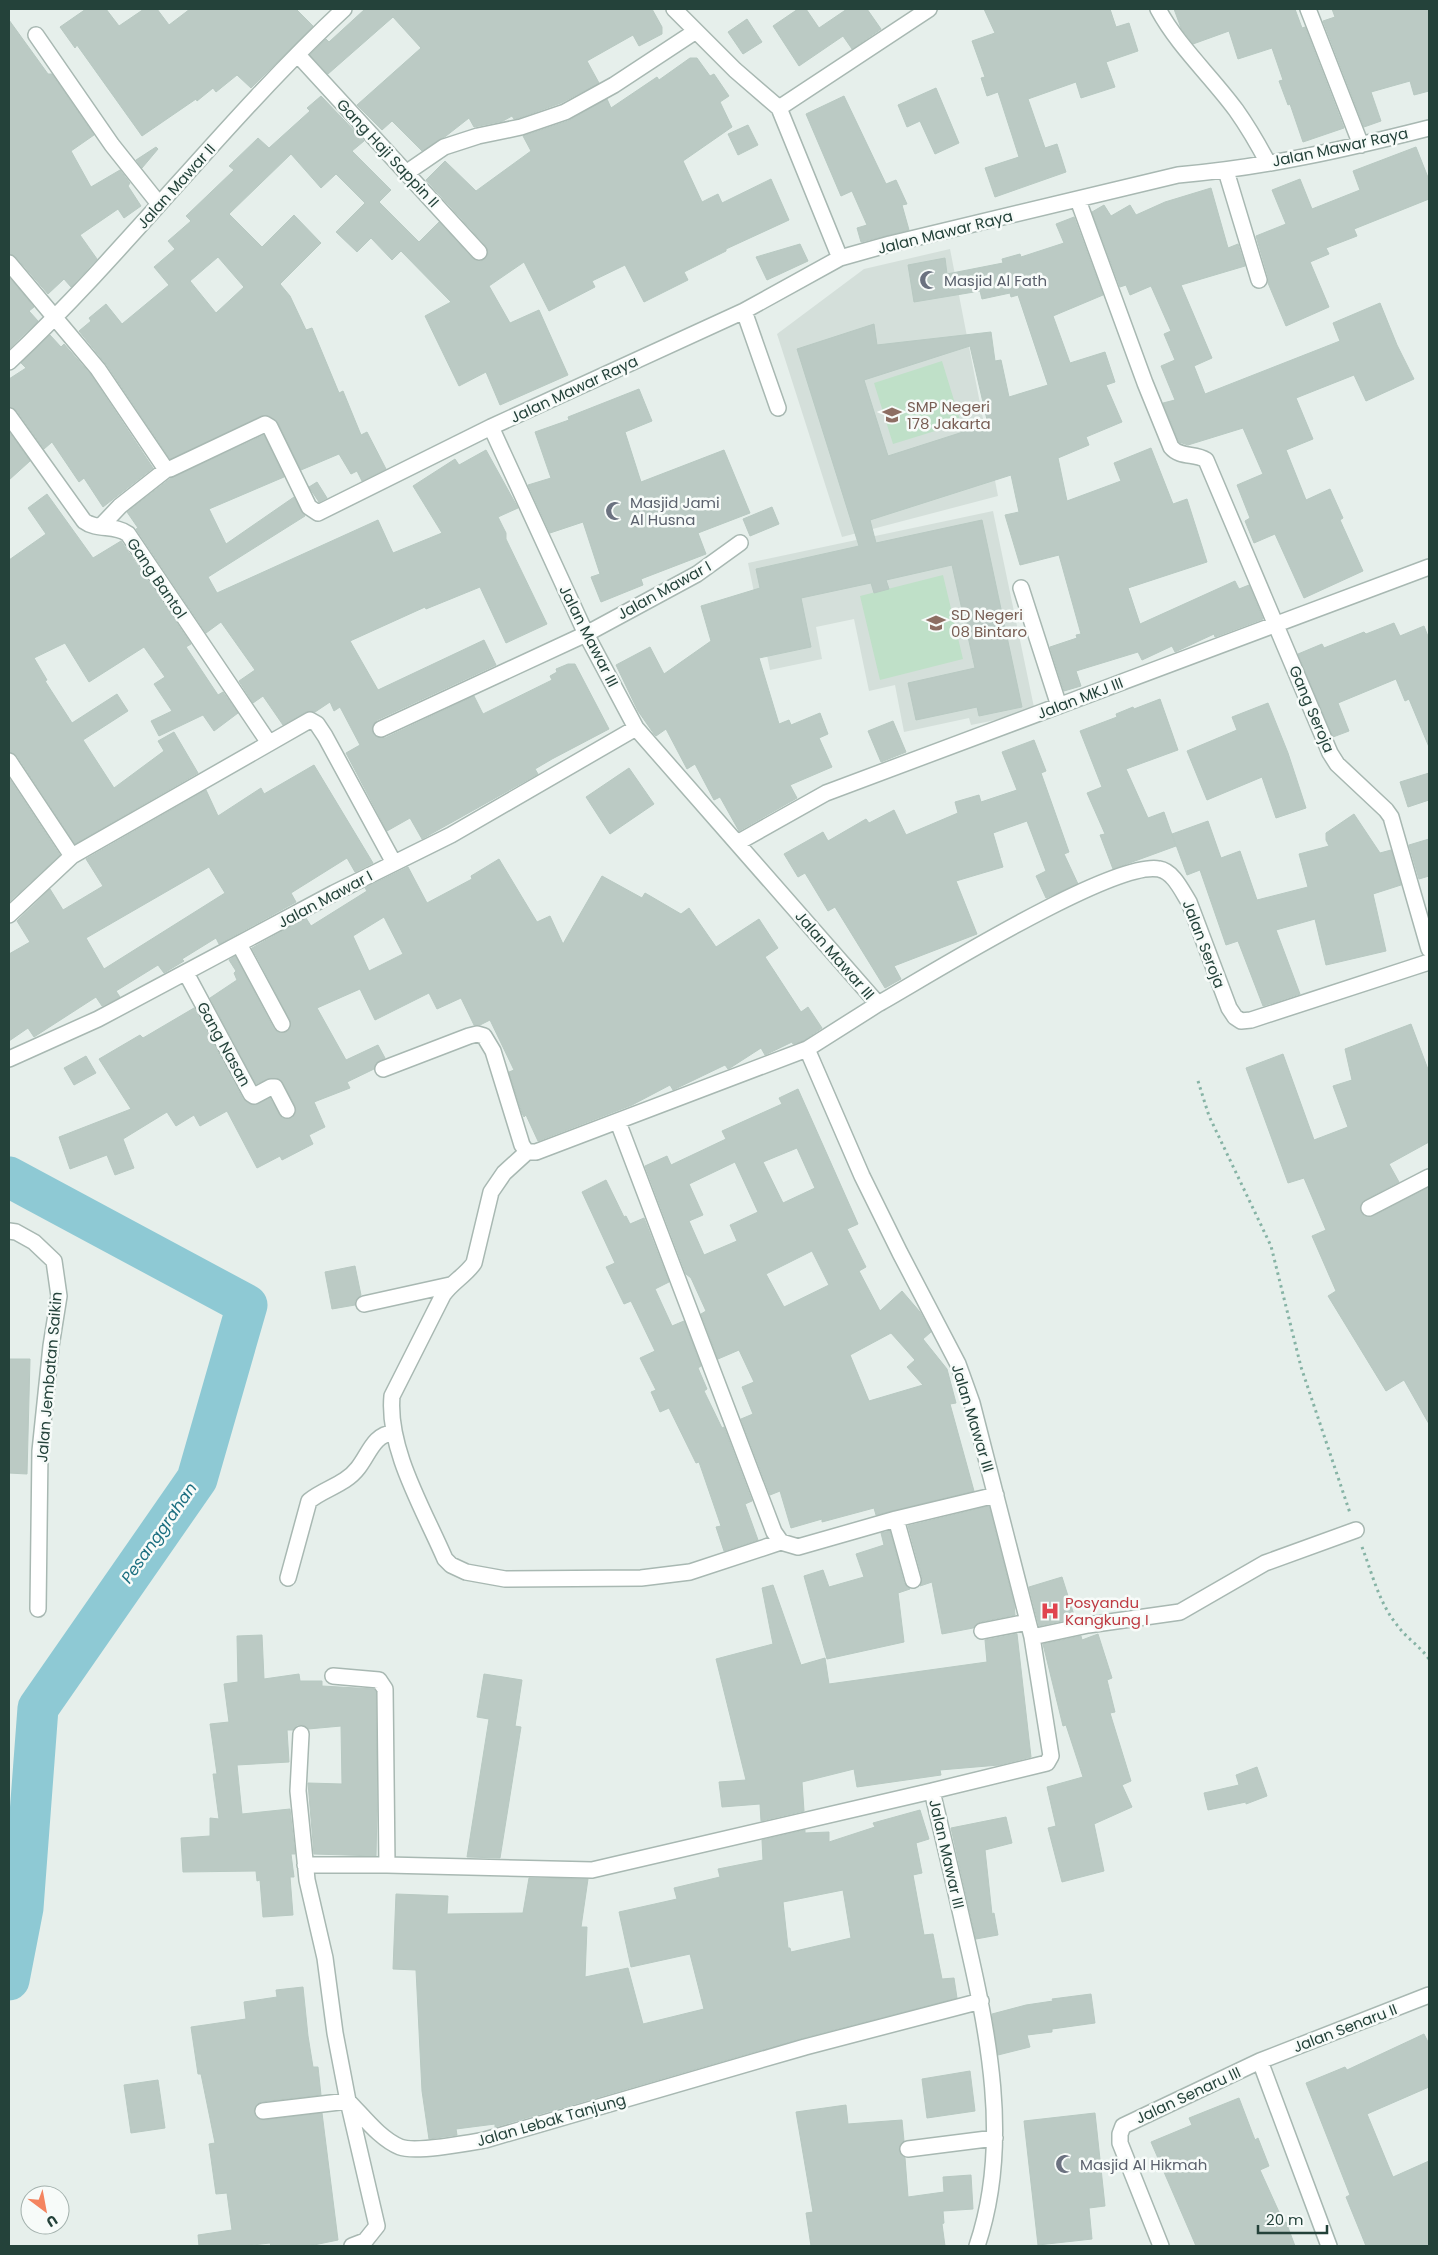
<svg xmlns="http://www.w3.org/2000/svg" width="1438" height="2255" font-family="Poppins,sans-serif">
<rect width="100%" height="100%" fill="#e6efeb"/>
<path fill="#d4dfda" d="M950,249L998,496L842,537L777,334L864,269Z
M993,511L1035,712L971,725L969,718L904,732L895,685L869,691L854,619L816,627L822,659L770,670L748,563Z"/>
<path fill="#bfe0c8" d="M942,361L961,423L893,444L874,383Z
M943,575L963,659L880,680L860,596Z"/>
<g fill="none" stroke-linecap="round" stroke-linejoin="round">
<path stroke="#8ec9d4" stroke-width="41" d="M9,1177L247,1305L197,1479L38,1708L23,1908L9,1980"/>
</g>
<path fill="#bbcac4" stroke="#b8c9c2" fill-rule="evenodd" d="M86,9H106L119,26L144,9H157L169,25L190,9H296L313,26L251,88L237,75L216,92L213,88L197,101L196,99L142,136L77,45L75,48L60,27Z
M365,9H652L662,27V34L639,46L633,35L587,61L599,83L561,103L519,118L514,119L512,116L503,121L474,127L469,118L446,136L422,151L392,121L382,130L357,105L421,48L393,17L328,74L310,55L326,39L329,42Z
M798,9H806L819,28L847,9H867L881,29L852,49L843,36L799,66L773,26Z
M984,9H1110L1116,27L1129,23L1138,51L1106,62L1115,87L1081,98L1076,82L1028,99L1045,148L1057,144L1066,172L995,197L985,168L1019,157L998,92L987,96L981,78L985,77L972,41L995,33Z
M1174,9H1295L1302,28L1305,27L1344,128L1303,142L1290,104L1288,105L1279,81L1283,80L1272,48L1238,59L1229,31L1193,44L1181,28Z
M1332,9H1429V91L1414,95L1410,81L1371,92L1381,121L1364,127L1323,21L1335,17Z
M747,19L762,42L743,54L728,32Z
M9,20L48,74H52L94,135L71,151L91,187L120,170L130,183L128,186L141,206L124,218L118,209L80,235L97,259L71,287L64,279L48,294L16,257L9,254Z
M690,58H697L710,76L714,74L729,96L720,102L732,127L683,161L702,202L718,194L722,203L771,179L789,220L726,249V251L684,272L688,280L644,302L625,265L592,281L595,287L549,311L524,262L489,286L510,323L539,310L568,375L500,405L486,372L459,386L425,316L451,302L401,251L392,260L371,238L357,252L336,232L365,203L336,174L321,188L291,154L229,214L262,247L294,215L321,243L280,284L290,296L306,330L312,328L339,393L343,391L361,435L367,432L386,469L362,481L357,471L351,474L339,454L301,470L278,423L266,415L170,459L106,364L79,331L91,321L89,318L106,304L122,324L169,285L154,267L175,249L168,241L191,221L186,216L234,170L229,166L258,138L269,148L310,111L307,108L321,96L364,141L352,151L391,190L379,202L419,242L439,222L472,258L481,261L488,255L486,246L426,180L445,161L476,191L531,151L523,136L568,121L607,99L611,108L657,77L659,80ZM218,257L244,287L216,313L190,281Z
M936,88L959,143L935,154L920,121L907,127L898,105Z
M844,96L886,184L896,180L907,204L902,205L909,230L861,242L857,228L867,225L852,191L841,196L806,114Z
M748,125L758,145L738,155L728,134Z
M156,147L158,149L142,168L136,160Z
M1416,147L1429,180V199L1354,229L1357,236L1326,248L1329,254L1310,262L1329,307L1286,326L1268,283V277L1256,236L1286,224L1272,190L1300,179L1312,209L1360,190L1353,171Z
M1211,188L1228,248L1238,244L1245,266L1181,285L1212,358L1194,366L1205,394L1340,341L1333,323L1380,303L1397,345L1414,379L1366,401L1354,375L1296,398L1313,439L1286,450L1306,500L1330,489L1343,518L1340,520L1363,571L1304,598L1275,534L1254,543L1245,521L1250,518L1237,485L1263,474L1243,428L1188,445L1179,442L1163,403L1175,400L1161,366L1175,360L1164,334L1171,331L1151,286L1130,295L1126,285L1120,287L1092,212L1104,205L1111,216L1130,205L1136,215L1165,202Z
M1074,217L1103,295L1053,316L1070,363L1105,352L1115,382L1106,385L1122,422L1086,437L1089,445L1058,458L1067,501L1121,481L1114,463L1151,448L1173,504L1187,499L1207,562L1128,588L1140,624L1235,581L1239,589L1249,585L1263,619L1215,637L1214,634L1175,652L1172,646L1142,660L1138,652L1076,671L1081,686L1064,691L1050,647L1077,638L1076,635L1081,634L1059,555L1020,565L1005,515L1019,512L1011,475L870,520L876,543L982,520L1022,707L979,716L977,707L916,720L908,683L975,668L952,565L886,580L889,589L874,593L871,583L801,598L811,647L759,658L779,724L789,720L791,725L820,713L828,734L819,738L832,767L790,785L797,798L739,831L720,797L714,800L695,764L687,769L666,729L656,736L654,734L638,711L616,665L650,647L664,674L711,641L701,606L760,588L756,569L859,546L797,349L874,324L877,345L991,332L995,361L1001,360L1009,397L1048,385L1018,295L1011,297L1010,293L982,299L980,291L914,302L908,265L945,258L947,274L1003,263L1002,259L1020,254L1021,257L1064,243L1056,224ZM970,346L988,424L888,456L864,380Z
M800,244L808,261L767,280L756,257Z
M9,277L34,307L29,311L38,321L9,349Z
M50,335L61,347L64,344L91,375L153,468L103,507L84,478L79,482L52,442L44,449L17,411L9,407V379L26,368L21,363Z
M639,389L652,421L625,432L641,482L724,450L750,513L698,533L706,554L641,579L643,585L601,602L591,577L600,574L583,522L550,533L528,485L551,478L535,432L569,420L568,417Z
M9,432L30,461L9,480Z
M264,435L284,477L209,509L226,544L294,497L305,516L208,577L217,593L378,520L393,553L442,533L413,486L455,459L459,465L486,450L518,508L498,517L506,533V539L547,624L506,643L480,587L426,609L425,607L350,641L378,690L484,640L496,665L377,720L372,728L375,736L385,738L474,696L483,714L552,680L550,676L557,672L556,669L568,664H575L609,729L552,759L535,769L538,774L422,839L410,818L387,831L346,753L360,745L340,707L334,711L330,702L315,712H306L283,725L263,696L253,703L239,681L255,670L221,622L206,633L136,529L138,528L127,512L171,478Z
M317,482L327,498L319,502L309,487Z
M47,494L93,558L121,541L191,644L186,647L218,695L223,692L238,713L214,731L203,715L159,736L151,721L172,711L154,684L165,677L144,647L89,682L65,643L34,658L47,680L45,681L72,723L117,694L128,711L83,740L114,788L164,751L158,741L174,732L198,773L75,844L17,756L9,752V560L46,534L28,508Z
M772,507L779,524L750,536L743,519Z
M1394,623L1400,636L1424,626L1429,639V747L1409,699L1405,701L1396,679L1338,703L1349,731L1333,737L1298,654L1322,644L1324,648L1364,632L1366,634Z
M1160,699L1178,750L1126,769L1148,818L1164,812L1176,846L1113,869L1100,835L1105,834L1087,793L1102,787L1080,731L1117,717L1116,714L1133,707L1134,709Z
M1268,703L1288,753L1306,808L1276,818L1262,777L1207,800L1187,751L1237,730L1232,717Z
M893,721L906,752L881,762L868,731Z
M1034,740L1046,771L1041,773L1069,852L1064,854L1078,884L1046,898L1036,876L1046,871L1027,821L993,833L1003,867L956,881L977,934L894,966L901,979L885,988L835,907L828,911L805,873L798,877L784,854L823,832L828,841L866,819L869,823L894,810L906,835L958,813L955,802L979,795L981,802L1017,790L1002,752Z
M314,765L373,863L355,872L347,858L291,893L296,902L219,944L216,938L182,959L184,961L164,973L158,965L116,991L120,997L102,1006L96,997L34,1037L28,1028L9,1041V954L30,942L17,921L50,889L63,910L103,886L86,859L206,790L218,816L261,788L264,794ZM209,867L225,893L104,969L86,938Z
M629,768L654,804L610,834L586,797Z
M1429,773V800L1408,807L1400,782Z
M9,778L60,855L9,902Z
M1354,814L1380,853L1391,850L1401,885L1373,894L1386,951L1326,965L1315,919L1276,930L1300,994L1263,1006L1238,941L1226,945L1200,870L1187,875L1172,834L1208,821L1221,858L1240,851L1257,900L1308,887L1299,854L1329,846L1326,840V833Z
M1429,839V876L1419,879L1409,845Z
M499,859L537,922L550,916L563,944L602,876L642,898L645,893L681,914L689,908L716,947L759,919L778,948L765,957L801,1012L808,1007L822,1028L803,1041L793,1044L792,1042L765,1055L761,1048L730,1068L728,1069L725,1065L673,1090L670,1085L632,1105L538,1141L526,1115L524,1117L522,1113L509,1072L514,1070L490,1020L480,1025H474L461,998L437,1009L429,993L375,1020L360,989L317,1008L346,1060L378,1045L385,1058L376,1063L374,1069L347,1082L350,1088L314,1102L325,1127L309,1135L313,1144L282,1160L280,1156L257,1168L227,1111L200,1126L194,1115L176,1126L167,1112L123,1139L134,1168L115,1175L107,1155L70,1169L59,1137L131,1109L99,1059L140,1035L143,1038L194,1008L243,1099L254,1105L270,1098L282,1118H292L296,1111L295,1106L283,1083L279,1079L271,1078L256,1084L210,998L237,980L234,973L236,971L229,960L235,956L274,1029L278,1032H286L290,1028V1020L252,948L306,918L311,926L367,891L365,888L408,867L427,903L472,879L471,876ZM384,917L403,954L369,971L353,936Z
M1411,1024L1429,1072V1142L1389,1164L1399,1182L1365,1200L1360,1208L1364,1216H1373L1429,1187V1424L1404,1380L1386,1391L1328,1296L1336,1291L1312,1236L1326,1230L1304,1178L1288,1183L1246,1068L1283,1054L1314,1140L1348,1127L1333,1086L1352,1080L1345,1049Z
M86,1056L96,1073L74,1085L64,1068Z
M798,1089L858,1224L847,1229L866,1267L859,1271L880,1311L902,1291L920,1312L931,1332L923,1339L947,1369L956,1403L950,1404L974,1491L876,1515L874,1508L822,1522V1519L791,1528L780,1491L770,1495L741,1419L753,1414L742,1387L754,1382L739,1350L718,1359L701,1314L706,1311L691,1278L686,1274L645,1166L667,1156L671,1165L726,1139L722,1131L782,1104L779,1098ZM797,1148L815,1188L783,1203L763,1162ZM735,1162L758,1212L730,1225L737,1241L704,1255L689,1221L703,1215L689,1184ZM812,1251L829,1285L784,1307L766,1274ZM891,1333L915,1360L907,1367L923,1385L869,1401L850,1355Z
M606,1180L624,1217L626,1216L630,1224L644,1218L669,1282L655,1289L672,1326L684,1321L701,1366L698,1368L707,1389L704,1391L722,1428L724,1427L752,1501L745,1504L758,1540L724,1551L716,1527L721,1526L699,1462L696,1463L669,1408L660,1412L651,1392L656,1390L640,1358L655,1351L631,1301L624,1304L606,1267L615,1263L582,1192Z
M355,1266L361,1295L355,1301V1305L332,1309L325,1272Z
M9,1359H30L27,1474L9,1473Z
M989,1506L1014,1604L1015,1615L980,1622L973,1628L942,1634L932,1582L920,1586L922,1577L908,1526Z
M890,1531L904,1583L910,1589L898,1593L904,1642L827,1659L804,1576L823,1570L829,1587L864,1577L856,1554L884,1545L881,1533Z
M1062,1577L1075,1618L1039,1626L1029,1587Z
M773,1585L801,1665L825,1658L829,1684L987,1662L985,1640L1017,1634L1031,1757L999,1765L940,1770L941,1775L857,1787L854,1769L802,1782L804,1811L761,1821L760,1804L722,1807L719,1782L746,1780L716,1659L773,1644L762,1588Z
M1098,1634L1112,1678L1107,1680L1115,1712L1110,1713L1131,1781L1122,1785L1132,1807L1094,1824L1104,1871L1062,1882L1048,1828L1056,1826L1047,1787L1083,1777L1066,1725L1063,1726L1043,1644L1081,1636L1082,1640Z
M262,1635L264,1679L299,1674L300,1681H322V1686L374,1689L376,1692L377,1810L376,1856L314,1854L308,1783L342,1784L341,1726L308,1729L302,1725H297L293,1730H287L289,1762L237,1765L242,1814L290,1809L295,1854H291L294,1877H290L293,1915L263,1917L260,1880L257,1881L256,1871L183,1872L181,1838L210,1836V1818L219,1819L213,1774H217L210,1724L229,1722L224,1684L238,1682L237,1636Z
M484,1674L522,1680L515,1726L521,1727L500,1858L467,1857L489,1719L477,1717Z
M1257,1767L1267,1796L1246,1804V1802L1208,1810L1204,1793L1239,1785L1236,1775Z
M920,1810L929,1839L916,1843L922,1873L913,1875L924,1935L933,1934L942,1979L954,1978L957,1998L803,2038L495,2127V2124L456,2129L457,2135L429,2139L422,2091L416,1970L393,1969L396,1894L448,1896L447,1914L523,1913L529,1878L588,1879L581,1927H587L585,1977L628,1968L643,2024L704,2009L690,1954L631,1967L619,1912L677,1899L674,1888L720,1877L718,1869L763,1860L762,1840L805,1830V1833L829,1832V1842L875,1827L873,1823ZM843,1890L851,1938L791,1952L790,1948H788L783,1902Z
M1006,1817L1012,1843L985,1850L992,1914L994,1913L998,1935L976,1939L951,1828Z
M303,1987L308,2036L313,2067H318L321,2095L261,2102L255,2107L254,2113L259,2119L264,2120L322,2113L338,2240L309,2246H271L270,2243L244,2246H199L198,2235L232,2230L227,2193L216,2194L209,2144L215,2143L201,2074H198L191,2027L246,2019L244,2002L277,1997L276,1990Z
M1091,1994L1095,2023L1052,2029V2032L1027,2035L1030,2047L998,2055L992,2014L1026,2005L1053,2001L1052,1999Z
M1424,2034L1429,2044V2087L1367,2114L1393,2177L1429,2161V2246H1366L1346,2197L1350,2195L1306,2083L1345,2067L1347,2070Z
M970,2071L975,2111L927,2118L922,2079Z
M158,2080L165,2128L131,2133L124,2085Z
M1239,2098L1255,2140L1258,2138L1269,2166L1260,2170L1284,2223L1286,2222L1295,2246H1196L1151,2142L1192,2125L1189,2118Z
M846,2105L848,2124L902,2120L904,2141L899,2150L905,2158L908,2197L944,2192L943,2177L971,2175L973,2209L943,2211L944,2223L942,2224L945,2246H811L806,2213L813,2212L796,2112Z
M1095,2113L1105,2206L1089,2208L1092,2239L1038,2245L1024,2121Z"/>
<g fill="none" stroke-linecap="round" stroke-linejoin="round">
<g stroke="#a8b8b2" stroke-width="18">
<path id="minor" d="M674,9L735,70L779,108L840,258
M1158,9C1178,46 1211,76 1236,110C1248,127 1258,144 1268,163
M1308,9L1361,145
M36,35L112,145L159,204
M298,55L479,252
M779,108L929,9
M1226,171L1259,280
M406,173L444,147L478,136L521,127L565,112L614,85L696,31
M1078,200L1145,383L1171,447C1180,458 1195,453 1206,460L1330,753L1337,764L1386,810L1391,817L1429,949
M9,263L98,369L165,468L170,469L265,424L270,427L309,507L318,513L491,427L744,311L840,258L890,244L1178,175C1263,168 1346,149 1429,128
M744,311L778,408
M9,362C127,251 225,120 344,9
M9,416L84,521C97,531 115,524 128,534L269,743
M491,427L586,634L636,728L878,1004L807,1049L862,1176L900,1253L958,1364L972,1403L1032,1637L1051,1756L1047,1763L932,1791C943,1837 954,1883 964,1928C988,2031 1012,2143 977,2246
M101,526L120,506L167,469
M1021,588L1059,706
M381,729L586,634L697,574L740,543
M9,761L72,856
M737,843L826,793L1429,567
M9,915L72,856L310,720L317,724L325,736L394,863
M239,944L282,1024
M186,973L251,1094L254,1096L271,1087H275L287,1110
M878,1004C926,977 1113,860 1159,869C1173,871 1182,891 1189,902L1229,1008L1235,1017L1241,1021L1251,1020L1429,962
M9,1059L98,1019L334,893L451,835L636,728
M383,1069L469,1036L477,1034L484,1036L493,1051L522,1145L527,1152
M618,1122L774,1532L781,1542L798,1547L896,1519L996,1495
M1369,1208L1429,1177
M9,1231L16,1232L34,1242L54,1261L59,1296L51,1346L40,1451L38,1609
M364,1304L450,1285
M896,1519L913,1580
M781,1542L690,1572L641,1578L505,1579L466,1572L451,1565L445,1559C424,1510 387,1449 392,1396L443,1295C452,1282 465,1276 474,1263L491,1192L504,1173L527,1152H536L807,1049
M288,1578L309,1501C325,1488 345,1485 358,1468C369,1454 374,1434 393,1433
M982,1631L1028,1622
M1032,1637L1088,1625L1180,1612L1265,1563L1356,1530
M333,1676L379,1680L385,1689L387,1865L592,1870L932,1791
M301,1734L298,1791L307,1880L325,1958L335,2033L348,2101L377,2226L365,2241L352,2246
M305,1865H387
M1260,2061L1329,2246
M348,2101C363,2116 380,2139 400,2147C415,2153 468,2143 485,2140L805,2047L981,2001
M263,2111L348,2101
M908,2149L995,2138
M1161,2246L1120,2143V2134L1123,2126L1260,2061L1429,1995"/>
</g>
<path stroke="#86b3a5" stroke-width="3" stroke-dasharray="2.5 4" stroke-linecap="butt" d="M1198,1081L1209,1116L1271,1246L1301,1367L1350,1513
M1362,1547C1372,1573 1379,1603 1397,1625C1406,1638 1420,1646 1429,1659"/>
<use href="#minor" stroke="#fff" stroke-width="15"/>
</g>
<defs>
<g id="mosque-bare" transform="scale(1.5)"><path d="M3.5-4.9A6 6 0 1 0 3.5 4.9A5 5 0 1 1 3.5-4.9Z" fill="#6b7280" stroke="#f7fbf9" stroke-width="2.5" paint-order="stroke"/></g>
<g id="school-bare" transform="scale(1.5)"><path d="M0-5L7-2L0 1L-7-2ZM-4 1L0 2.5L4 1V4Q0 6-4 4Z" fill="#8d6e63" stroke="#f7fbf9" stroke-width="2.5" paint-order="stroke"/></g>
<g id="hospital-bare" transform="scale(1.5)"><path d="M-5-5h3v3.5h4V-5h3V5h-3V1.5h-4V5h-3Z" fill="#e0444e" stroke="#f7fbf9" stroke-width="2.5" paint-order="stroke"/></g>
</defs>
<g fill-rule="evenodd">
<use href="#mosque-bare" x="929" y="280"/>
<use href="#school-bare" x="892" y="415"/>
<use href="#mosque-bare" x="615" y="511"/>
<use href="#school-bare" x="936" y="623"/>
<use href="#hospital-bare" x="1050" y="1611"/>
<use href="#mosque-bare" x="1065" y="2164"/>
</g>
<g text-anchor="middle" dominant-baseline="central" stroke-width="5" stroke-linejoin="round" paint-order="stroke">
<g font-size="15" fill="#24423a" stroke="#f7fbf9">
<text transform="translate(1340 147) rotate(-12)">Jalan Mawar Raya</text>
<text transform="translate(388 153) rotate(47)">Gang Haji Sappin II</text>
<text transform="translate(176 186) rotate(-48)">Jalan Mawar II</text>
<text transform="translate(945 232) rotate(-14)">Jalan Mawar Raya</text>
<text transform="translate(574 389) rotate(-25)">Jalan Mawar Raya</text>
<text transform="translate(157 578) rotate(56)">Gang Bantol</text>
<text transform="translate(664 590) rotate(-29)">Jalan Mawar I</text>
<text transform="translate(589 636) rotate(63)">Jalan Mawar III</text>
<text transform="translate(1080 698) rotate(-21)">Jalan MKJ III</text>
<text transform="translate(1312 709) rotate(67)">Gang Seroja</text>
<text transform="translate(325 899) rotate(-28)">Jalan Mawar I</text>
<text transform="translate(1204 944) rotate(69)">Jalan Seroja</text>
<text transform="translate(835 955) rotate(49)">Jalan Mawar III</text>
<text transform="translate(224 1044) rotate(61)">Gang Nasan</text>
<text transform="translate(49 1377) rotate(-85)">Jalan Jembatan Saikin</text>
<text transform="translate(973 1418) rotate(73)">Jalan Mawar III</text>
<text transform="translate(947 1854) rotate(77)">Jalan Mawar III</text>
<text transform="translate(1345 2028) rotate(-21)">Jalan Senaru II</text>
<text transform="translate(1188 2095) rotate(-25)">Jalan Senaru III</text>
<text transform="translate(551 2120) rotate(-16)">Jalan Lebak Tanjung</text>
</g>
<g font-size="15" fill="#5b616d" stroke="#f7fbf9" text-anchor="start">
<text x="944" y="280">Masjid Al Fath</text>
<text x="630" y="502">Masjid Jami<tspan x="630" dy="17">Al Husna</tspan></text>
<text x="1080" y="2164">Masjid Al Hikmah</text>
</g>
<g font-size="15" fill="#785e54" stroke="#f7fbf9" text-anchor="start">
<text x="907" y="406">SMP Negeri<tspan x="907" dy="17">178 Jakarta</tspan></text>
<text x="951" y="614">SD Negeri<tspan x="951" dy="17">08 Bintaro</tspan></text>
</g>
<g font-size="15" fill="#be3a42" stroke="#f7fbf9" text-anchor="start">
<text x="1065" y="1602">Posyandu<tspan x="1065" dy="17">Kangkung I</tspan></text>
</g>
<g font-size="16" font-style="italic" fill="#1c6f80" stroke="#f7fbf9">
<text transform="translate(159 1533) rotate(-55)">Pesanggrahan</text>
</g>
</g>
<rect width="1438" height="2255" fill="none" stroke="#24423a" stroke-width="20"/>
<g transform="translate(45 2210) rotate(148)"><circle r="24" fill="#f7fbf9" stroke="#a3b1ad"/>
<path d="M0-4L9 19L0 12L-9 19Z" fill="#f4845f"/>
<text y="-8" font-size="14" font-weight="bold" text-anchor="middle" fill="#24423a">U</text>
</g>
<path d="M1258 2225v8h69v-8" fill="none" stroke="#24423a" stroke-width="2.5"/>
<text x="1266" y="2225" font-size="15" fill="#24423a" stroke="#f7fbf9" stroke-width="4" paint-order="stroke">20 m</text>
</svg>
